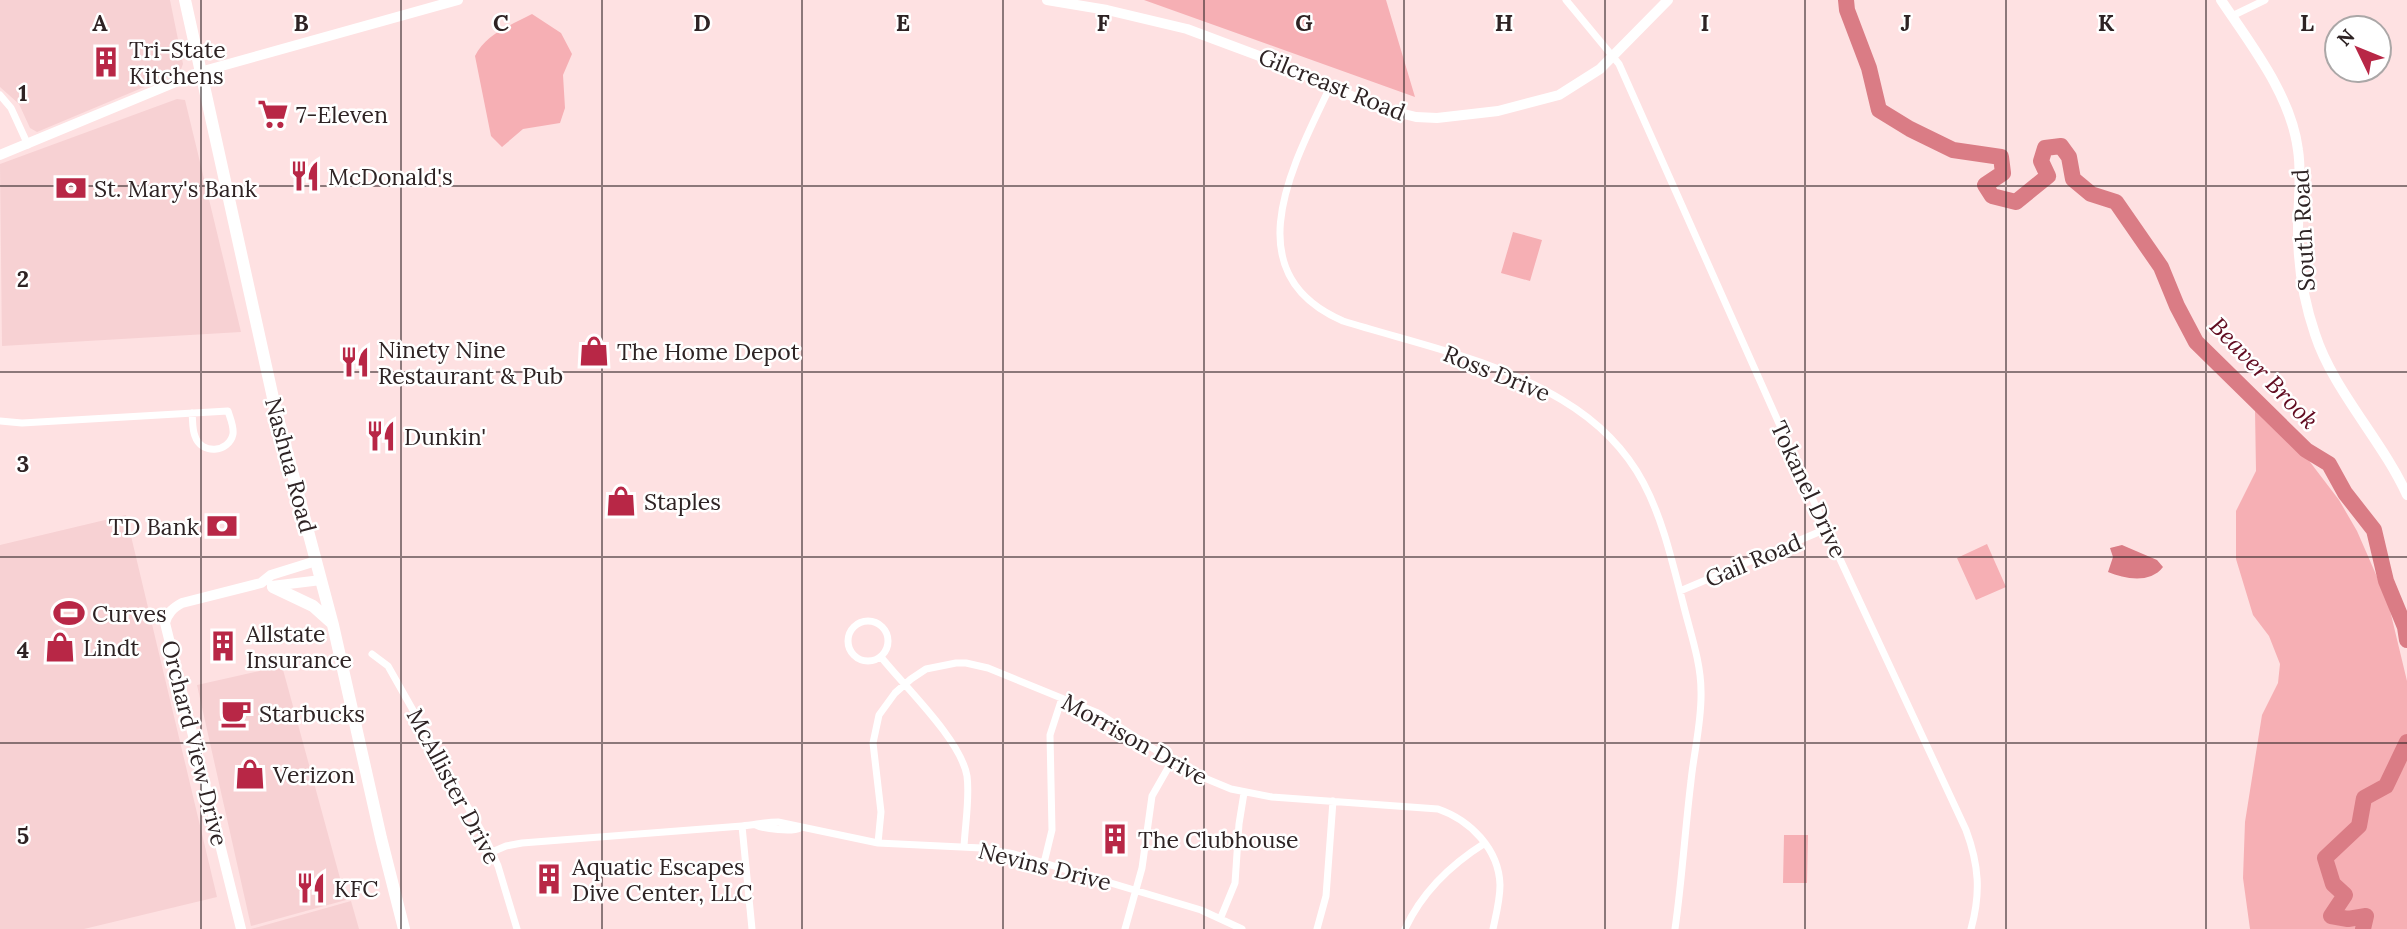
<svg xmlns="http://www.w3.org/2000/svg" width="2407" height="929" font-family="Lora,serif">
<rect width="100%" height="100%" fill="#fee1e2"/>
<path fill="#f7d1d3" d="M0,0H170L183,64L180,72L37,132L30,128L19,104L0,87Z
M177,99L185,100L241,332L2,346L0,164Z
M126,515L217,897L84,929H0V545Z
M282,666L346,900L251,926L197,685Z
M351,901L359,929H251Z"/>
<path fill="#f6afb4" d="M1144,0H1386L1415,97Z
M532,14L561,33L572,54L563,75L565,108L560,123L523,129L502,147L491,136L475,56C486,34 511,25 532,14Z
M1513,232L1542,240L1530,281L1501,273Z
M2255,410L2294,441L2339,500L2357,531L2388,602L2407,681V929H2250L2243,878L2245,822L2262,715L2278,683L2280,664L2269,636L2253,615L2236,559V511L2256,471Z
M1987,544L2006,587L1976,600L1957,558Z
M1784,835H1808L1807,883H1783Z"/>
<path fill="#da7c85" d="M2122,545L2157,560L2163,567C2150,584 2125,579 2108,572L2113,557L2110,548Z"/>
<g fill="none" stroke-linecap="round" stroke-linejoin="round">
<path stroke="#da7c85" stroke-width="16" d="M1846,0L1847,10L1869,68L1879,110L1910,129L1953,150L2001,157L2003,173L1985,185L1992,196L2016,202L2048,176L2041,161L2045,148L2061,146L2069,157L2073,179L2091,194L2116,202L2161,267L2177,306L2196,342L2306,450L2329,464L2345,493L2374,530L2386,581L2405,627L2407,640
M2363,929L2366,916L2348,919L2331,916L2345,895L2333,884L2325,858L2359,826L2364,798L2386,786L2407,742"/>
<path stroke="#fff" stroke-width="7" d="M1566,0L1619,64L1826,529L1966,830C1979,865 1981,893 1971,929
M2232,16L2265,0
M1330,87C1294,163 1232,273 1343,321C1417,344 1495,359 1562,400C1647,451 1660,514 1683,603C1690,632 1701,662 1701,691C1702,721 1694,751 1691,781C1685,830 1682,880 1675,929
M0,95L11,108L28,145
M0,421L22,423L228,411C230,418 234,426 233,434C229,453 201,455 195,436C192,429 193,421 192,413
M1680,591L1826,529
M848 641a20 20 0 1 1 40 0a20 20 0 1 1-40 0Z
M372,654L388,666L486,839L498,866L517,929
M881,657C905,687 961,740 967,776C970,798 965,825 964,847
M756,825C764,829 792,832 800,828
M742,826C755,825 765,822 778,822L878,843L982,848L1014,854L1201,910L1242,929
M878,843L881,812L873,743L879,715L895,693L911,679L926,669L956,663H966L988,668L1098,713L1190,772L1231,789L1272,797L1438,809C1470,820 1499,849 1500,885C1500,900 1496,915 1493,929
M492,852L506,846L522,843L742,826L752,929
M1044,863L1052,830L1050,735L1062,698
M1221,917L1235,883L1239,824L1244,793
M1125,929L1142,868L1152,796L1172,761
M1317,929L1326,896L1333,801
M1405,929C1422,892 1450,865 1485,843"/>
<path stroke="#fff" stroke-width="10" d="M1047,0L1107,10L1187,29L1278,63L1376,107L1416,117L1437,118L1498,111L1559,95L1600,69L1668,0
M2221,0C2251,45 2291,95 2298,150C2302,176 2298,203 2298,230C2298,264 2304,302 2315,334C2333,390 2382,440 2407,495
M0,155L200,72L458,0
M272,586L321,580
M241,929L165,623C168,612 173,608 182,603L261,583L271,575L316,561"/>
<path stroke="#fff" stroke-width="12" d="M185,0L275,407L333,625L381,838L404,929
M273,587L313,606L332,623"/>
</g>
<path fill="none" stroke="#2e2324" stroke-width="2" stroke-opacity="0.55" d="M201,0V929M401,0V929M602,0V929M802,0V929M1003,0V929M1204,0V929M1404,0V929M1605,0V929M1805,0V929M2006,0V929M2206,0V929M0,186H2407M0,372H2407M0,557H2407M0,743H2407"/>
<defs>
<g id="building-bare" transform="scale(2.415)"><path d="M-4-6H4V6H1V3H-1V6H-4ZM-2.5-4.3h1.7v1.8h-1.7ZM.8-4.3h1.7v1.8H.8ZM-2.5-1h1.7V.8h-1.7ZM.8-1h1.7V.8H.8Z" fill="#b82746" stroke="#fff" stroke-width="2.5" paint-order="stroke"/></g>
<g id="supermarket-bare" transform="scale(2.415)"><path d="M-6-5.5h2.5l.6 2H6L4.5 2H-2.5L-4.4-4H-6ZM-1.5 3.2a1.3 1.3 0 1 0 .1 0ZM3 3.2a1.3 1.3 0 1 0 .1 0Z" fill="#b82746" stroke="#fff" stroke-width="2.5" paint-order="stroke"/></g>
<g id="restaurant-bare" transform="scale(2.415)"><path d="M-5-6h1v4h1v-4h1v4h1v-4h1v5L-1.5 .5V6h-2V.5L-5-1ZM5-6V6H3V1.5H1.5Q1.5-4 5-6Z" fill="#b82746" stroke="#fff" stroke-width="2.5" paint-order="stroke"/></g>
<g id="bank-bare" transform="scale(2.415)"><path d="M-6-4H6V4H-6ZM0-2.3a2.3 2.3 0 1 0 0 4.6a2.3 2.3 0 1 0 0-4.6Z" fill="#b82746" stroke="#fff" stroke-width="2.5" paint-order="stroke"/></g>
<g id="shop-bare" transform="scale(2.415)"><path d="M-5-2.5h2.3a2.7 3.5 0 0 1 5.4 0H5L5.5 6h-11ZM-1.5-2.5h3a1.5 2.3 0 0 0-3 0Z" fill="#b82746" stroke="#fff" stroke-width="2.5" paint-order="stroke"/></g>
<g id="stadium-bare" transform="scale(2.415)"><path d="M0-5a6.5 5 0 1 0 0 10a6.5 5 0 1 0 0-10ZM-3.5-1.8h7v3.6h-7Z" fill="#b82746" stroke="#fff" stroke-width="2.5" paint-order="stroke"/></g>
<g id="cafe-bare" transform="scale(2.415)"><path d="M-5.5-4.5H6V0H3Q3 3.5 0 3.5H-2.5Q-5.5 3.5-5.5 0ZM3-3.2v2h1.7v-2ZM-6 4.5H4V6H-6Z" fill="#b82746" stroke="#fff" stroke-width="2.5" paint-order="stroke"/></g>
</defs>
<g fill-rule="evenodd">
<use href="#building-bare" x="106" y="62"/>
<use href="#supermarket-bare" x="273" y="114"/>
<use href="#restaurant-bare" x="305" y="176"/>
<use href="#bank-bare" x="71" y="188"/>
<use href="#shop-bare" x="594" y="351"/>
<use href="#restaurant-bare" x="355" y="362"/>
<use href="#restaurant-bare" x="381" y="436"/>
<use href="#shop-bare" x="621" y="501"/>
<use href="#bank-bare" x="222" y="526"/>
<use href="#stadium-bare" x="69" y="613"/>
<use href="#building-bare" x="223" y="646"/>
<use href="#shop-bare" x="60" y="647"/>
<use href="#cafe-bare" x="236" y="713"/>
<use href="#shop-bare" x="250" y="774"/>
<use href="#building-bare" x="1115" y="839"/>
<use href="#building-bare" x="549" y="879"/>
<use href="#restaurant-bare" x="311" y="888"/>
</g>
<g text-anchor="middle" dominant-baseline="central" stroke-width="5" stroke-linejoin="round" paint-order="stroke">
<g font-size="23" fill="#2e2324" stroke="#fff" text-anchor="start">
<text x="129" y="49">Tri-State<tspan x="129" dy="26">Kitchens</tspan></text>
<text x="296" y="114">7-Eleven</text>
<text x="328" y="176">McDonald's</text>
<text x="94" y="188">St. Mary's Bank</text>
<text x="378" y="349">Ninety Nine<tspan x="378" dy="26">Restaurant &amp; Pub</tspan></text>
<text x="617" y="351">The Home Depot</text>
<text x="404" y="436">Dunkin'</text>
<text x="644" y="501">Staples</text>
<text x="199" y="526" text-anchor="end">TD Bank</text>
<text x="92" y="613">Curves</text>
<text x="246" y="633">Allstate<tspan x="246" dy="26">Insurance</tspan></text>
<text x="83" y="647">Lindt</text>
<text x="259" y="713">Starbucks</text>
<text x="273" y="774">Verizon</text>
<text x="1138" y="839">The Clubhouse</text>
<text x="572" y="866">Aquatic Escapes<tspan x="572" dy="26">Dive Center, LLC</tspan></text>
<text x="334" y="888">KFC</text>
</g>
<g font-size="23" fill="#2e2324" stroke="#fff">
<text transform="translate(1332 84) rotate(22)">Gilcreast Road</text>
<text transform="translate(2303 230) rotate(-93)">South Road</text>
<text transform="translate(1497 373) rotate(22)">Ross Drive</text>
<text transform="translate(291 465) rotate(75)">Nashua Road</text>
<text transform="translate(1809 489) rotate(65)">Tokanel Drive</text>
<text transform="translate(1753 560) rotate(-23)">Gail Road</text>
<text transform="translate(1135 739) rotate(29)">Morrison Drive</text>
<text transform="translate(195 743) rotate(76)">Orchard View Drive</text>
<text transform="translate(454 786) rotate(62)">McAllister Drive</text>
<text transform="translate(1045 866) rotate(14)">Nevins Drive</text>
</g>
<g font-size="24" font-style="italic" fill="#610b20" stroke="#fff">
<text transform="translate(2264 373) rotate(46)">Beaver Brook</text>
</g>
</g>
<g font-size="23" text-anchor="middle" font-weight="bold" fill="#2e2324" stroke="#fff" stroke-width="5" stroke-linejoin="round" paint-order="stroke">
<text x="100" y="31">A</text>
<text x="301" y="31">B</text>
<text x="501" y="31">C</text>
<text x="702" y="31">D</text>
<text x="903" y="31">E</text>
<text x="1103" y="31">F</text>
<text x="1304" y="31">G</text>
<text x="1504" y="31">H</text>
<text x="1705" y="31">I</text>
<text x="1906" y="31">J</text>
<text x="2106" y="31">K</text>
<text x="2307" y="31">L</text>
<text x="23" y="101">1</text>
<text x="23" y="287">2</text>
<text x="23" y="472">3</text>
<text x="23" y="658">4</text>
<text x="23" y="844">5</text>
</g>
<g transform="translate(2358 49) rotate(313)"><circle r="33" fill="#ffffff" stroke="#aba7a7" stroke-width="2"/>
<path d="M0-5L12 26L0 18L-12 26Z" fill="#b82746"/>
<text y="-10" font-size="19" font-weight="bold" text-anchor="middle" fill="#2e2324">N</text>
</g>
</svg>
